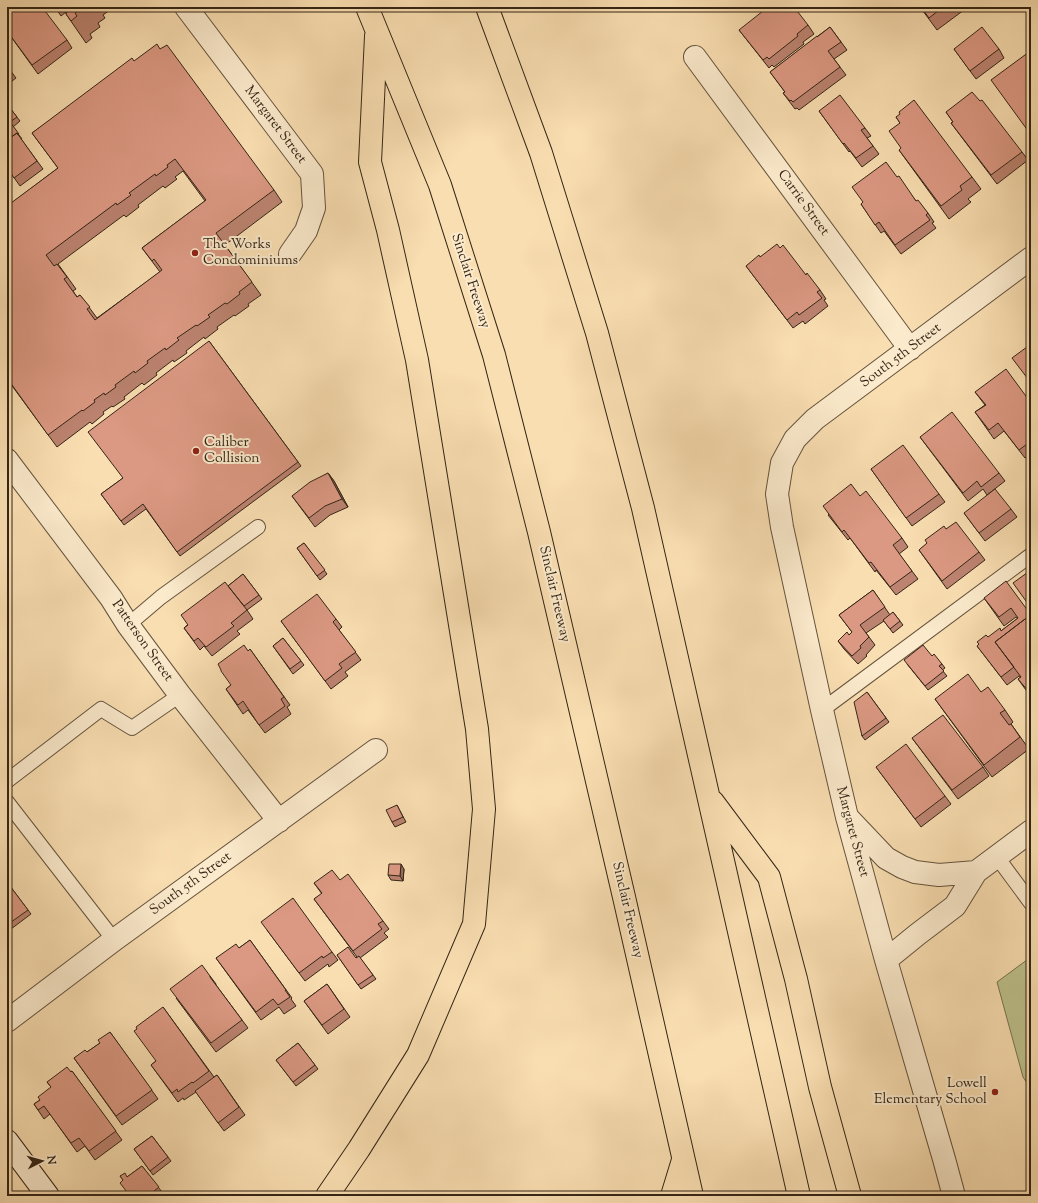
<svg xmlns="http://www.w3.org/2000/svg" width="1038" height="1203" font-family="'Sorts Mill Goudy',serif">
<rect width="100%" height="100%" fill="#f9deb1"/>
<filter id="stains"><feTurbulence type="fractalNoise" baseFrequency=".005" numOctaves="4"/><feColorMatrix values="0 0 0 0 .2 0 0 0 0 .09 0 0 0 0 .02 0 0 0 .5 -.17"/></filter>
<radialGradient id="worn" r=".72"><stop offset=".6" stop-color="#630" stop-opacity="0"/><stop offset="1" stop-color="#630" stop-opacity=".3"/></radialGradient>
<path fill="#bdc18c" stroke="#787351" d="M1031,957V1089L1023,1077L997,982Z"/>
<g fill="none" stroke-linecap="round" stroke-linejoin="round">
<g stroke="#65533d" stroke-width="16">
<path id="lane" d="M128,625L161,597L258,527
M822,710L1031,555
M7,781L101,709L132,728L180,695
M7,802L114,940
M997,857L1031,903"/>
</g>
<g stroke="#65533d" stroke-width="24">
<path id="street" d="M186,7L312,174L314,208L306,231L290,254
M695,57L910,349
M7,460L111,598L128,625L180,695L279,821
M849,819L886,858L902,867L915,872L939,875L976,872
M886,960L918,934L955,906L976,872L1031,831
M7,1021L114,940L376,750
M954,1196L944,1159L886,960L847,817L822,710L782,527L777,494L782,463L795,439L815,419L1031,258"/>
</g>
<g stroke="#342516" stroke-width="24">
<path id="secondary" d="M7,1141L48,1196"/>
</g>
<g stroke="#342516" stroke-width="24">
<path id="highway" d="M367,7L440,185L494,355L539,532L624,897L692,1196
M487,7L541,153L597,333L643,508L799,1196
M713,802L769,877L796,979L820,1087L850,1196
M327,1196L359,1149L418,1055L474,924L484,809L477,729L417,360L388,230L370,162L376,36
M672,1196L683,1160"/>
</g>
<use href="#lane" stroke="#fbeacc" stroke-width="14"/>
<use href="#street" stroke="#fbeacc" stroke-width="22"/>
<use href="#secondary" stroke="#fbeacc" stroke-width="22"/>
<use href="#highway" stroke="#f9deb1" stroke-width="22"/>
</g>
<path fill="#bc8370" stroke="#342516" fill-rule="evenodd" d="M7,7L67,40L72,48L38,74L9,34L7,35Z
M55,7H114L103,15L105,18L98,23L100,27L90,34L92,38L86,43L66,14V12L61,16Z
M920,7H968L937,30Z
M808,25L814,34L803,42L804,44L774,67L772,65L769,68L739,30Z
M830,27L847,50L834,59L846,75L799,110L797,108L795,109L783,93L785,92L770,72Z
M954,49H999L1004,58L976,79Z
M134,61L274,190L282,202L225,245L261,295L248,304L249,306L235,316L234,315L217,327L218,329L205,339L204,337L186,351L187,353L174,362L173,360L156,373L157,375L144,385L142,383L124,397L125,399L113,407L112,406L103,412L104,414L92,424L90,422L57,447L7,379V203L9,205L58,168L32,133ZM183,171L205,201L142,248L160,272L97,318L80,295L77,297L73,291L76,289L58,264L124,215L126,217L139,207L138,205L163,186L165,188L177,179L175,177Z
M7,66L16,78L7,85Z
M10,108L20,121L13,127L22,139H21L43,169L20,186L8,169L9,167L7,164Z
M819,111L865,128L871,136L867,138L879,154L862,167L850,151L849,152Z
M946,112L1022,152L1028,160L997,184L957,131L951,123L953,122Z
M896,117L972,177L981,189L968,199L971,202L949,219L899,150L901,148L900,123Z
M897,177L916,201L928,213L934,222L932,223L936,228L901,254L884,231L881,233L861,204Z
M780,248L820,290L826,299L824,300L828,306L805,324L803,321L793,328L746,266L760,257Z
M209,341L301,466L180,556L146,509L124,525L101,494L123,478Z
M975,392L1031,403V454L1025,458L1004,431L994,439L975,412L985,405Z
M920,437L999,473L1005,481L987,495L983,489L968,501Z
M871,469L939,494L945,502L912,526Z
M328,473L334,481L348,507L330,515L315,527L292,496Z
M860,496L902,538L908,547L899,554L918,579L896,595L876,570L875,572L850,538L848,540L828,515Z
M1011,509L1017,517L985,541L964,513Z
M946,529L979,552L985,560L947,589L919,550Z
M304,543L327,574L320,580L297,548Z
M243,574L262,599L247,610L253,619L237,631L240,634L212,656L204,646L200,650L184,628L228,586Z
M873,590L890,615L893,612L903,625L893,633L884,621L866,633L875,645L866,655L867,656L858,664L844,649L838,641L849,635L852,632L839,615Z
M984,598L1031,615V697L1018,679L1021,677L1019,676L1007,685L977,646L1001,631L1018,618L1016,617L1004,626Z
M336,619L342,627L339,630L361,660L345,672L348,676L331,689L281,621Z
M283,638L304,665L293,674L273,646Z
M250,649L290,705L287,707L291,714L265,733L248,710L243,714L226,689L231,685L248,651Z
M932,656L942,664L945,668L942,670L947,676L928,690L907,664Z
M867,692L889,722L865,740L862,736Z
M981,692L1005,710L1013,722L1011,724L1029,749L992,777L935,699Z
M912,738L983,767L989,776L958,799Z
M876,767L945,796L951,804L921,827Z
M397,805L399,809L406,822L395,827L392,822Z
M404,869L403,881L391,880L388,875Z
M340,880L383,921L389,929L384,933L388,937L360,958L376,979L361,989L337,955L356,958L357,957L314,899L322,894L314,883Z
M7,882L31,914L7,932Z
M267,930L332,952L338,960L329,967L328,964L305,981Z
M250,940L292,998L291,999L296,1006L284,1014L279,1007L261,1020L216,958L239,948Z
M216,984V985L248,1028L216,1052L176,998Z
M327,984L350,1017L328,1034L304,1001Z
M163,1007L214,1077L217,1075L245,1115L224,1131L196,1092L184,1100L183,1098L178,1102L151,1065L156,1061Z
M110,1032L158,1099L122,1125L74,1058L87,1052L100,1043Z
M298,1043L318,1069L296,1086L276,1060Z
M72,1071L122,1140L95,1160L85,1146L77,1152L50,1114L44,1119L34,1104L40,1100L51,1087L47,1082Z
M152,1136L171,1161L153,1175L134,1149Z
M142,1166L162,1192L156,1196H130L123,1180L120,1176L127,1177Z"/>
<path fill="#996a5b" stroke="#342516" d="M328,473L334,481L348,507L342,499Z
M401,864L404,869L403,881L400,876Z
M210,976L216,984L215,985L210,977Z"/>
<path fill="#db9882" stroke="#342516" fill-rule="evenodd" d="M7,7H42L67,40L32,65L7,31Z
M63,7H83L75,13L77,16L71,21L66,14L67,12Z
M768,7H794L808,25L797,34L798,36L769,59L767,57L763,60L739,30Z
M921,7H943L929,18Z
M830,27L841,42L828,51L840,67L793,102L791,100L790,101L783,93L785,92L770,72L817,36V37Z
M982,27L999,49L970,71L954,49Z
M157,44L160,49L167,45L274,190L216,233L252,282L239,292L240,294L227,304L225,303L208,315L210,317L197,326L196,325L177,338L179,340L166,350L165,348L147,361L148,363L135,373L134,371L115,385L116,387L105,395L104,393L94,400L95,402L83,411L82,410L48,435L7,378V206L58,168L32,133L132,58L134,61ZM175,159L206,200L142,248L152,261L154,259L162,270L95,320L87,309L90,307L80,295L77,297L64,279L67,277L57,264L54,266L46,255L116,203L117,205L131,195L129,193L155,174L156,176L168,167L167,165Z
M1029,52L1031,55V135L991,80Z
M7,66L10,70L7,72Z
M972,92L980,101L982,100L1022,152L991,175L951,123L953,122L946,112Z
M840,95L865,128L861,130L873,146L856,158L844,143L843,144L819,111Z
M914,100L972,177L960,186L962,190L941,206L899,150L901,148L889,131L900,123L896,117L900,114L899,112Z
M10,108L17,117L10,122L19,134L18,135L17,133L7,140V111Z
M17,133L37,161L14,178L8,169L10,167L7,163V140Z
M886,162L897,177L899,176L916,201L918,200L928,213L926,215L930,220L895,245L879,222L875,225L861,204L863,202L852,187Z
M777,244L780,248L783,245L806,275L807,273L820,290L817,292L822,298L799,315L797,312L787,320L746,266L759,255L760,257Z
M209,341L298,462L177,552L143,504L121,521L101,494L123,478L88,432Z
M1031,344V383L1012,358Z
M1006,369L1031,403V441L1019,450L998,423L989,430L975,412L986,405L975,392Z
M952,412L999,473L981,487L977,481L963,493L920,437Z
M903,445L939,494L906,518L871,469Z
M328,473L342,499L325,506L309,518L292,496L310,482Z
M851,484L860,496L866,491L902,538L893,545L912,571L890,587L871,562L869,563L844,530L842,532L823,506Z
M995,489L1011,509L979,533L964,513Z
M956,522L979,552L942,581L919,550L927,543L925,540L944,526L946,529Z
M304,543L325,570L317,576L297,548Z
M1031,570V608L1013,583Z
M243,574L259,595L244,606L228,586Z
M1006,581L1031,615V619L1029,616L995,642L1014,667L1001,677L977,646L979,644L977,642L986,635L988,637L1000,628L1001,631L1018,618L1011,608L999,617L984,598Z
M225,582L247,610L231,623L234,626L206,647L198,638L194,641L184,628L188,625L181,615Z
M873,590L885,607L860,625L869,637L860,646L861,648L852,656L838,641L847,632L849,635L852,632L839,615Z
M317,594L336,619L333,622L356,652L339,664L342,668L325,681L281,621Z
M893,612L900,621L890,629L883,620Z
M1029,616L1031,619V690L1029,692L1018,679L1021,677L995,642Z
M283,638L301,661L290,669L273,646Z
M244,645L248,651L250,649L284,697L281,699L285,706L259,725L243,701L238,705L226,689L231,685L221,671V670L218,664Z
M923,645L932,656L934,654L942,664L939,666L944,671L925,686L904,660Z
M968,674L981,692L988,687L1005,710L1000,713L1009,725L1011,724L1020,737L984,765L935,699Z
M867,692L886,718L862,736L854,702Z
M943,715L983,767L952,790L912,738Z
M906,744L945,796L915,819L876,767Z
M397,805L403,817L392,822L386,810Z
M389,864H401L400,876L388,875Z
M332,870L340,880L348,874L383,921L378,924L382,929L353,951L314,899L322,893L314,883Z
M7,882L28,910L7,925Z
M293,898L332,952L323,958L322,956L299,973L261,922Z
M250,940L286,990H285L290,997L278,1005L273,999L256,1012L216,958L236,944L239,948Z
M348,947L356,958L359,956L373,975L358,985L337,955Z
M202,965L210,976V977L242,1020L211,1043L170,989Z
M327,984L344,1009L322,1025L304,1001Z
M163,1007L209,1071L193,1083L192,1082L178,1092L177,1089L172,1093L151,1065L156,1061L134,1031L137,1029L136,1027Z
M110,1032L152,1090L116,1116L74,1058L85,1050L87,1052L100,1043L98,1040Z
M298,1043L315,1065L293,1082L276,1060Z
M67,1067L71,1072L72,1071L116,1131L89,1151L79,1138L71,1143L44,1106L38,1110L34,1104L40,1100L38,1097L51,1087L47,1082Z
M217,1075L239,1107L218,1123L195,1091Z
M152,1136L168,1157L150,1171L134,1149Z
M142,1166L159,1187L148,1196H130L120,1183L123,1180L120,1176L125,1173L127,1177Z"/>
<g fill="#8f2418" stroke="#fbeacc" stroke-width="1.5">
<circle cx="195" cy="253" r="4"/>
<circle cx="196" cy="451" r="4"/>
<circle cx="995" cy="1092" r="4"/>
</g>
<g text-anchor="middle" dominant-baseline="central" stroke-width="4" stroke-linejoin="round" paint-order="stroke">
<g font-size="14" fill="#342516" stroke="#fbeacc">
<text transform="translate(275 125) rotate(53)">Margaret Street</text>
<text transform="translate(803 203) rotate(54)">Carrie Street</text>
<text transform="translate(470 281) rotate(72)">Sinclair Freeway</text>
<text transform="translate(901 356) rotate(-37)">South 5th Street</text>
<text transform="translate(554 594) rotate(77)">Sinclair Freeway</text>
<text transform="translate(142 641) rotate(55)">Patterson Street</text>
<text transform="translate(852 832) rotate(75)">Margaret Street</text>
<text transform="translate(191 884) rotate(-36)">South 5th Street</text>
<text transform="translate(627 910) rotate(77)">Sinclair Freeway</text>
</g>
<g font-size="14" fill="#342516" stroke="#fbeacc" text-anchor="start">
<text x="203" y="245">The Works<tspan x="203" dy="16">Condominiums</tspan></text>
<text x="204" y="443">Caliber<tspan x="204" dy="16">Collision</tspan></text>
<text x="987" y="1084" text-anchor="end">Lowell<tspan x="987" dy="16">Elementary School</tspan></text>
</g>
</g>
<rect width="1038" height="1203" fill="none" stroke="#f9deb1" stroke-width="24"/>
<rect x="8" y="8" width="1022" height="1187" fill="none" stroke="#342516" stroke-width="2"/>
<rect x="12" y="12" width="1014" height="1179" fill="none" stroke="#342516"/>
<g transform="translate(42 1161) rotate(84)" stroke="#fbeacc" stroke-width="3" paint-order="stroke">
<path d="M0-3L7 15L0 10L-7 15Z" fill="#342516"/>
<text y="-6" font-size="11" font-weight="bold" text-anchor="middle" fill="#342516">N</text>
</g>
<rect width="100%" height="100%" filter="url(#stains)"/>
<rect width="100%" height="100%" fill="url(#worn)"/>
</svg>
